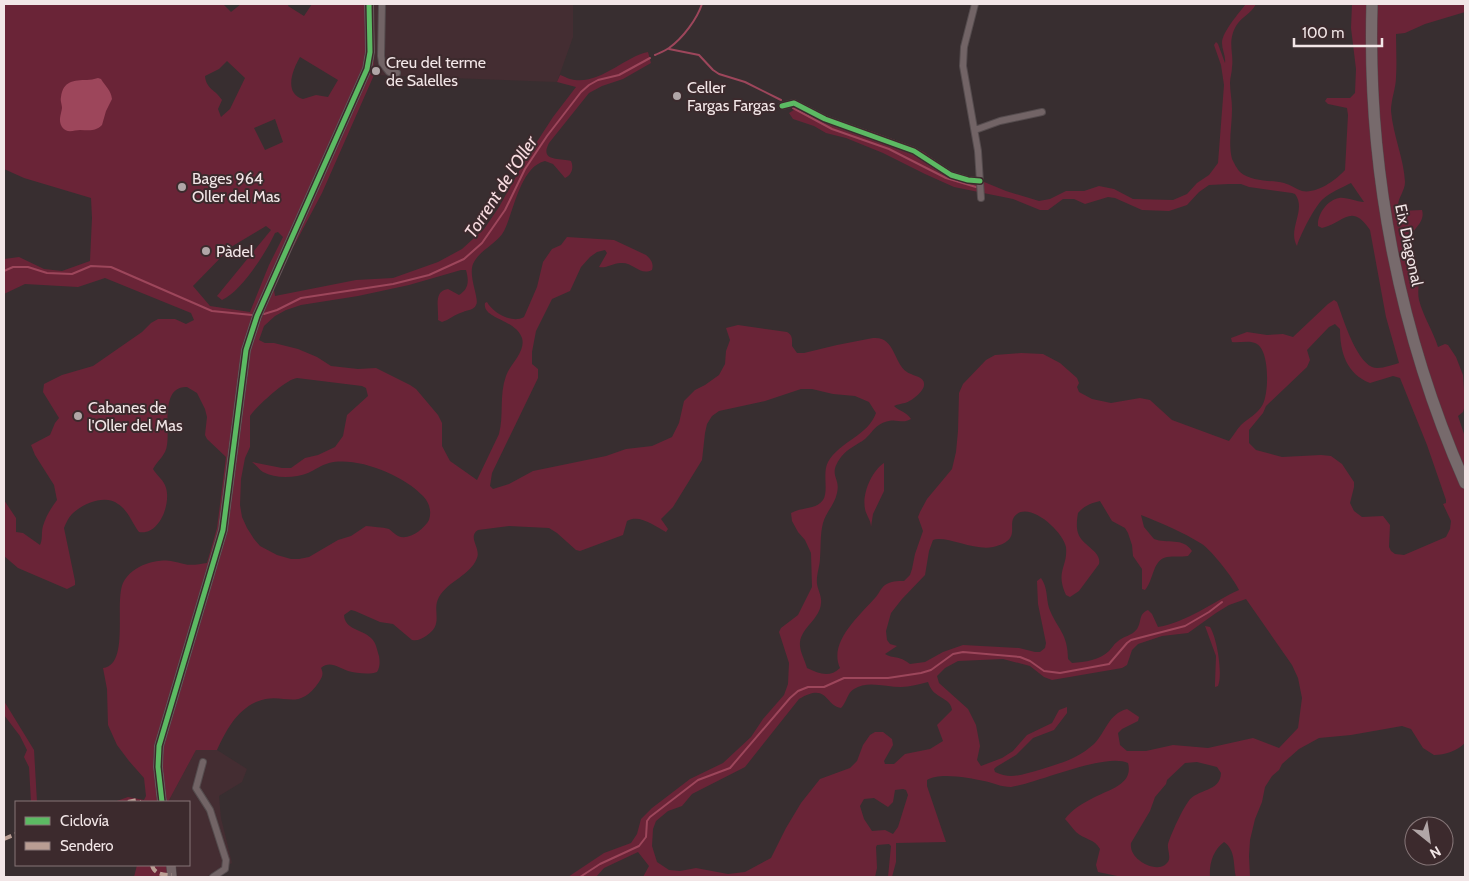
<svg xmlns="http://www.w3.org/2000/svg" width="1469" height="881" font-family="Cabin,sans-serif">
<rect width="100%" height="100%" fill="#382e30"/>
<path fill="#442d32" d="M373,4H573V37L557,82L374,75Z
M196,750H217L247,769L242,782L219,796L221,818L232,863L206,877H176L174,865H189V802H168Z"/>
<path fill="#6a2437" fill-rule="evenodd" d="M4,4H223L231,12L241,4H289L288,6L304,16L312,4H373L374,75L322,193L288,257L274,290L275,296L356,280L393,278L438,262L462,249L484,229L499,207L527,157L553,117L576,87L557,82L560,75C564,76 570,80 575,80C602,83 624,57 648,52L651,63L623,79L602,86L589,93L549,143C539,162 560,158 571,161C574,167 572,175 565,178L553,164L545,161C520,167 514,211 504,231C497,244 479,250 473,264C468,277 480,299 476,305C474,310 467,310 463,312C455,314 449,320 442,322L438,320C439,308 433,291 448,289L459,295C469,289 469,281 466,270H461L409,285L358,296L301,305L286,310L275,316L264,326L259,340L265,343H274L298,349L317,357L331,366L358,369L376,368L410,385L416,389L438,415L442,423V446L450,461L477,480L499,434C504,416 499,395 506,376C510,364 526,352 522,338C516,319 482,319 485,303L487,302C493,313 512,324 524,317L537,287L543,262L552,249L561,245L567,237L614,240L646,255C651,259 654,264 652,270C640,276 634,263 622,263C614,262 606,269 599,267L607,253L605,250L597,252L590,257L581,267L570,291L552,299L536,331L532,352V364L538,369V378L492,473L490,486L493,489L509,484L533,471L606,456L626,449L652,446L672,437L679,423L684,401L695,390L705,385L719,375L725,364L726,351L730,340L726,328L738,325L787,332C793,335 792,340 792,346L797,353H804L837,345L873,338C895,336 893,362 907,372C912,376 925,376 924,385C924,391 912,401 905,403C901,404 898,404 894,406C899,411 907,412 911,419C903,424 897,419 889,421C875,424 874,431 865,439C857,445 848,448 841,457C827,476 841,477 837,493C835,504 826,512 823,523C820,534 821,547 820,558C820,566 816,575 817,584C818,590 822,597 821,603C820,619 802,627 800,642C799,651 805,660 807,668C819,674 830,678 840,668C828,642 860,615 875,598C879,594 880,589 885,585C891,581 897,581 904,581L910,575L912,569L915,554L923,531L918,517L920,512L927,499L952,469L956,452L958,431L959,393L963,384L986,360L995,355L1021,353L1043,354L1060,363L1077,378L1079,383L1077,387L1079,392L1092,399L1111,403L1140,398L1150,400L1172,420L1229,441C1233,436 1237,429 1241,425C1248,418 1258,414 1263,404C1269,392 1270,348 1255,343C1248,340 1240,343 1232,342L1231,338L1247,332L1267,335L1283,334L1293,337L1328,304L1334,300L1337,302C1343,318 1355,359 1372,367C1379,370 1392,365 1399,363L1386,317L1370,230C1351,202 1344,223 1322,228L1318,226C1317,215 1327,200 1339,198C1347,197 1356,202 1364,202L1351,183C1341,188 1331,192 1323,199C1315,206 1300,235 1297,246C1287,229 1307,210 1295,194L1292,193L1249,187L1241,184H1229L1209,185L1199,192L1187,205L1169,211L1142,210L1115,198L1108,197L1085,204L1074,199H1063L1048,210H1040L1013,199L954,187L925,174L883,153L846,138L826,133L814,126L793,119L789,113L802,105L809,106L818,113L839,122L871,131L914,147L924,152L948,170L958,175L972,177L1006,191L1039,201L1050,199L1066,191H1084L1099,186L1114,189L1133,199L1173,200L1187,194L1197,183L1209,175L1218,163L1224,85L1221,65L1214,45L1216,42L1218,44L1225,63C1226,56 1222,50 1222,43C1222,32 1239,13 1246,4H1256C1251,14 1241,17 1236,26C1227,42 1234,53 1232,67C1232,73 1230,77 1230,83C1230,91 1232,100 1232,109C1232,126 1228,143 1232,159C1234,163 1237,169 1240,172C1251,182 1271,180 1284,183C1291,185 1296,189 1302,191C1317,194 1336,180 1345,170L1348,115L1347,108L1328,104L1325,101L1327,98H1350L1355,93L1356,69L1351,28L1352,4H1465V12L1425,24L1405,33L1396,34C1396,48 1397,63 1396,77C1396,88 1391,99 1391,111C1393,135 1404,159 1405,182C1405,193 1394,201 1400,211L1422,210C1426,224 1410,229 1410,242C1411,252 1415,263 1418,272C1420,281 1417,290 1419,300C1423,316 1433,331 1438,347L1445,344L1448,345L1456,357L1463,375L1465,405L1463,412L1458,416L1465,437V743C1457,751 1445,755 1434,755L1423,748L1411,729L1402,726L1351,735L1319,738L1299,749L1282,764L1279,770L1272,776L1265,787L1262,802L1255,819L1250,840L1249,856L1250,877H1236C1233,865 1236,850 1224,842C1213,850 1209,864 1210,877H1122L1098,872L1096,865L1100,849C1095,839 1083,839 1076,832C1072,828 1069,823 1065,819C1071,810 1083,803 1093,798C1107,790 1134,785 1128,763C1106,752 1038,783 1011,787C1001,787 994,783 984,781C970,778 939,772 927,780V786L946,842L896,843V862L892,877H888L891,846L889,844L877,845L876,847L877,868L875,877H643L649,866L638,852L604,868L596,877H568L604,853L631,843L637,834L641,819L652,808L690,779L723,763L751,737L763,719L784,695L788,684L789,663L779,632L781,628L798,615L812,587L811,553L805,540L798,532L792,521L791,513C801,507 816,510 823,500C829,491 822,473 828,462C840,441 868,436 876,413L869,402L855,396L833,394L812,389H801L765,401L719,411L712,416L707,424L705,433L702,460L673,507L661,519L668,529L666,532C654,526 640,514 627,521L623,535L580,551L576,550L557,533L549,528L509,526L478,530C467,537 481,548 477,558C470,576 449,580 439,597C431,611 445,624 426,636C421,639 418,641 412,640L393,624L380,622L355,611L351,610L344,615C345,630 362,629 371,638C376,642 377,650 379,656C380,662 380,667 377,672C369,675 356,673 348,671C339,668 330,660 321,668C324,674 322,677 319,682C297,714 284,690 256,702C236,711 226,731 217,750H196L168,802H114L128,797L144,800L146,796L144,778L129,761L117,745L108,725L107,689L103,668C130,665 114,603 123,583C127,574 137,567 146,564C163,559 168,560 184,564C191,566 200,564 207,563L217,528L226,457L207,439L205,435L207,417L205,409L197,393L187,387C160,386 170,428 167,445C166,455 158,460 153,469C157,476 164,480 166,488C171,504 159,536 139,532C132,523 128,510 118,504C105,494 82,504 72,514C68,518 66,523 64,528L75,581V585L67,589L18,568L4,556V500L16,518V532L23,533L40,545C43,539 41,533 43,526C46,516 51,508 57,500L54,485L35,455L31,445L50,435L55,423L59,418L43,392L44,384L62,375L93,366L142,332L151,323L158,319H175L186,324L194,320L191,313L105,278L78,287L25,284L4,294V259L19,257L44,269L62,271L90,261L92,218L91,198L24,178L4,169ZM300,57L338,80L328,97L316,95L303,99C283,93 293,69 300,57ZM227,61L245,78L230,109L221,117L218,109L222,100C216,90 206,89 205,76L219,69ZM275,119L283,142L265,150L254,128ZM266,226L271,230L217,296L222,300C241,292 267,251 275,233L278,232L283,237L269,265L250,312L210,306L193,286L231,247ZM1335,324L1340,329C1340,353 1347,374 1370,383L1393,376L1400,378L1427,445L1446,500V503L1443,504L1451,521L1450,529L1446,537L1404,555L1395,554L1391,551L1389,547L1390,525L1383,516L1362,517L1354,511L1350,503L1354,487V482L1342,464L1331,456L1321,455L1282,457L1256,450L1249,443V430L1263,413L1266,406L1307,367L1310,360L1307,350L1329,327ZM297,378L362,386L366,388L368,396L347,415L343,436L335,447L318,455L305,458L291,468H282L252,462C256,465 259,469 263,472C276,479 295,478 308,473C315,470 321,465 329,463C357,456 403,475 423,496C429,502 432,511 429,520C424,529 409,541 398,536C394,534 392,531 389,529C382,527 373,527 366,526L351,536L338,540L309,557L299,559H291L277,555L260,546L254,539L247,528L242,517L240,505L241,479L245,458L250,447V416C256,407 286,379 297,378ZM1100,501L1112,521L1125,528L1128,533L1132,545L1133,556L1142,569V589L1145,590C1154,580 1152,560 1167,557C1174,556 1181,557 1188,556L1192,551C1183,537 1167,544 1154,539L1144,527L1141,515C1161,523 1183,532 1202,544C1212,551 1234,579 1239,590C1212,602 1188,622 1158,627L1152,614L1148,610C1138,614 1142,622 1137,629C1132,636 1123,636 1117,642C1114,644 1112,648 1109,651C1100,660 1085,662 1072,663L1068,659C1068,633 1057,629 1049,608C1046,598 1048,588 1041,578L1037,581L1038,604L1046,643L1045,648L1040,652H1035L1019,648L963,645L943,652L925,662L910,664C899,655 893,659 885,654L897,646L890,644L887,640L886,631L891,613L902,599L925,575L929,551L933,540C945,535 974,551 993,547C1025,539 1004,524 1017,514C1032,503 1063,532 1066,547C1068,567 1055,571 1066,595L1070,597L1079,591L1099,564C1102,551 1082,546 1078,533C1076,527 1077,519 1078,513C1084,506 1091,503 1100,501ZM1246,599L1292,665L1298,678L1302,698L1298,728L1279,748L1253,738L1208,748L1173,745L1146,751H1127L1120,745L1118,733L1122,729L1138,721L1139,717L1127,709C1108,714 1106,732 1094,744C1076,760 1060,763 1039,770C1023,774 1011,780 995,772L994,769L996,767L1016,755L1033,738L1054,730L1067,713V707L1059,710L1052,723L1027,735L1013,751L1002,758L981,766L977,760L980,746L976,725L968,709L939,683L937,676L945,668L958,661L1003,659L1030,666L1044,677L1052,680L1122,668L1127,665L1132,650L1138,644L1162,636L1188,633L1216,613L1229,605ZM928,682C929,685 930,687 932,690C938,698 951,699 952,710L937,725L943,741L930,749L905,754L894,764H885L884,761L893,745L892,739L883,732H875L870,735L863,745L857,761L850,768L820,779L801,803L786,828L771,858L745,872L728,874L696,868L680,871L669,870L657,862L652,846L653,829L656,821L668,811L682,806L692,794L745,767L799,699C828,682 824,705 841,708C847,702 847,693 854,689C867,680 886,687 901,687C910,687 919,684 928,682ZM1197,762L1217,767L1221,773C1220,793 1197,788 1188,802C1182,810 1171,834 1168,844C1167,850 1172,858 1167,863C1160,871 1146,866 1139,860C1134,856 1130,850 1131,843L1150,811L1155,797L1166,784L1167,780L1185,763ZM903,789L906,790L908,795L898,827L893,834L885,830L872,831L864,819L860,806L864,799L874,798L888,807L893,802L895,790Z
M884,463V491L873,514L871,527C871,520 866,515 865,509C862,494 871,472 884,463Z
M1205,626L1210,627C1217,638 1223,674 1218,686L1215,687V684L1216,656Z
M4,701L34,750L37,802H31L29,767L24,757L27,750L20,736L4,715Z
M137,865H174L176,877H134Z"/>
<path fill="#9d465b" d="M98,78L101,79C105,86 111,90 112,99L106,111L102,125C95,132 89,130 80,130C74,130 67,134 62,127C58,120 61,115 62,108C62,104 60,101 61,97C63,81 74,80 87,80C90,80 94,79 98,78Z"/>
<g fill="none" stroke-linecap="round" stroke-linejoin="round">
<path stroke="#9d465b" stroke-width="2" d="M669,49L699,55L713,70L719,74L745,82L781,100
M655,55C659,53 665,51 669,48C683,38 697,19 702,4
M793,108L832,129L889,149L946,178L976,187
M4,271L13,267H28L47,273L72,274L91,266L111,267L212,311L252,315
M264,314L277,310L301,298L393,284L429,275L464,259L482,243L505,210L525,169L547,136L581,92L589,85L598,80L619,75L650,58
M580,877L600,864L639,846L646,837L647,821L650,817L698,780L730,768L790,698L798,691L808,687H824L844,678H888L921,673L931,670L953,654L963,652L1020,657L1030,661L1044,671L1060,673L1109,664L1127,643L1131,640L1185,626L1209,612L1222,602"/>
<g stroke="#554c4e" stroke-width="8">
<path id="street" d="M382,4L381,56L382,63L389,72L397,73
M975,4L964,47L963,66L978,151L981,198
M782,106L794,103L825,119L914,151L951,175L968,180L980,181
M975,130L1000,121L1042,112
M203,762L196,788L210,810L226,860L225,869L213,877"/>
</g>
<g stroke="#554c4e" stroke-width="10">
<path id="secondary" d="M162,802L158,767L159,746L223,530L246,350L257,316L367,69L370,52L369,4
M171,865L172,877"/>
</g>
<g stroke="#554c4e" stroke-width="12">
<path id="highway" d="M1372,4C1367,168 1399,333 1465,483"/>
</g>
<use href="#street" stroke="#726466" stroke-width="6"/>
<use href="#secondary" stroke="#746567" stroke-width="9"/>
<use href="#highway" stroke="#776a6c" stroke-width="11"/>
<path stroke="#b99d93" stroke-width="4" stroke-dasharray="8 4" stroke-linecap="butt" d="M128,802L137,800L140,802
M4,839L16,834
M152,865C154,874 163,875 172,875"/>
<g stroke="#3c2a2d" stroke-width="8">
<path id="cycleway" d="M782,106L794,103L825,119L914,151L951,175L968,180L980,181
M162,802L158,767L159,746L223,530L246,350L257,316L367,69L370,52L369,4"/>
</g>
<use href="#cycleway" stroke="#5cba63" stroke-width="5"/>
</g>
<g fill="#b1a6a7" stroke="#3c2a2d" stroke-width="2">
<circle cx="376" cy="71" r="5"/>
<circle cx="677" cy="96" r="5"/>
<circle cx="182" cy="187" r="5"/>
<circle cx="206" cy="251" r="5"/>
<circle cx="78" cy="416" r="5"/>
</g>
<g text-anchor="middle" dominant-baseline="central" stroke-width="4" stroke-linejoin="round" paint-order="stroke">
<g font-size="16" fill="#f2e6e7" stroke="#3c2a2d" text-anchor="start">
<text x="386" y="62">Creu del terme<tspan x="386" dy="18">de Salelles</tspan></text>
<text x="687" y="87">Celler<tspan x="687" dy="18">Fargas Fargas</tspan></text>
<text x="192" y="178">Bages 964<tspan x="192" dy="18">Oller del Mas</tspan></text>
<text x="216" y="251">Pàdel</text>
<text x="88" y="407">Cabanes de<tspan x="88" dy="18">l'Oller del Mas</tspan></text>
</g>
<g font-size="16" fill="#f2e6e7" stroke="#3c2a2d">
<text transform="translate(1409 245) rotate(78)">Eix Diagonal</text>
</g>
<g font-size="18" font-style="italic" fill="#f6dade" stroke="#3c2a2d">
<text transform="translate(501 187) rotate(-57)">Torrent de l'Oller</text>
</g>
</g>
<rect width="1469" height="881" fill="none" stroke="#f2e6e7" stroke-width="10"/>
<rect x="15" y="801" width="175" height="65" fill="#3c2a2d" stroke="#857577"/>
<rect x="25" y="817" width="25" height="8" fill="#5cba63" stroke="#857577"/>
<text x="60" y="826" font-size="15" fill="#f2e6e7">Ciclovía</text>
<rect x="25" y="842" width="25" height="8" fill="#b99d93" stroke="#857577"/>
<text x="60" y="851" font-size="15" fill="#f2e6e7">Sendero</text>
<g transform="translate(1429 841) rotate(150)"><circle r="24" fill="#3c2a2d" stroke="#857577"/>
<path d="M0-4L9 19L0 12L-9 19Z" fill="#b1a6a7"/>
<text y="-8" font-size="14" font-weight="bold" text-anchor="middle" fill="#f2e6e7">N</text>
</g>
<path d="M1294 38v8h88v-8" fill="none" stroke="#f2e6e7" stroke-width="2.5"/>
<text x="1302" y="38" font-size="15" fill="#f2e6e7" stroke="#3c2a2d" stroke-width="4" paint-order="stroke">100 m</text>
</svg>
